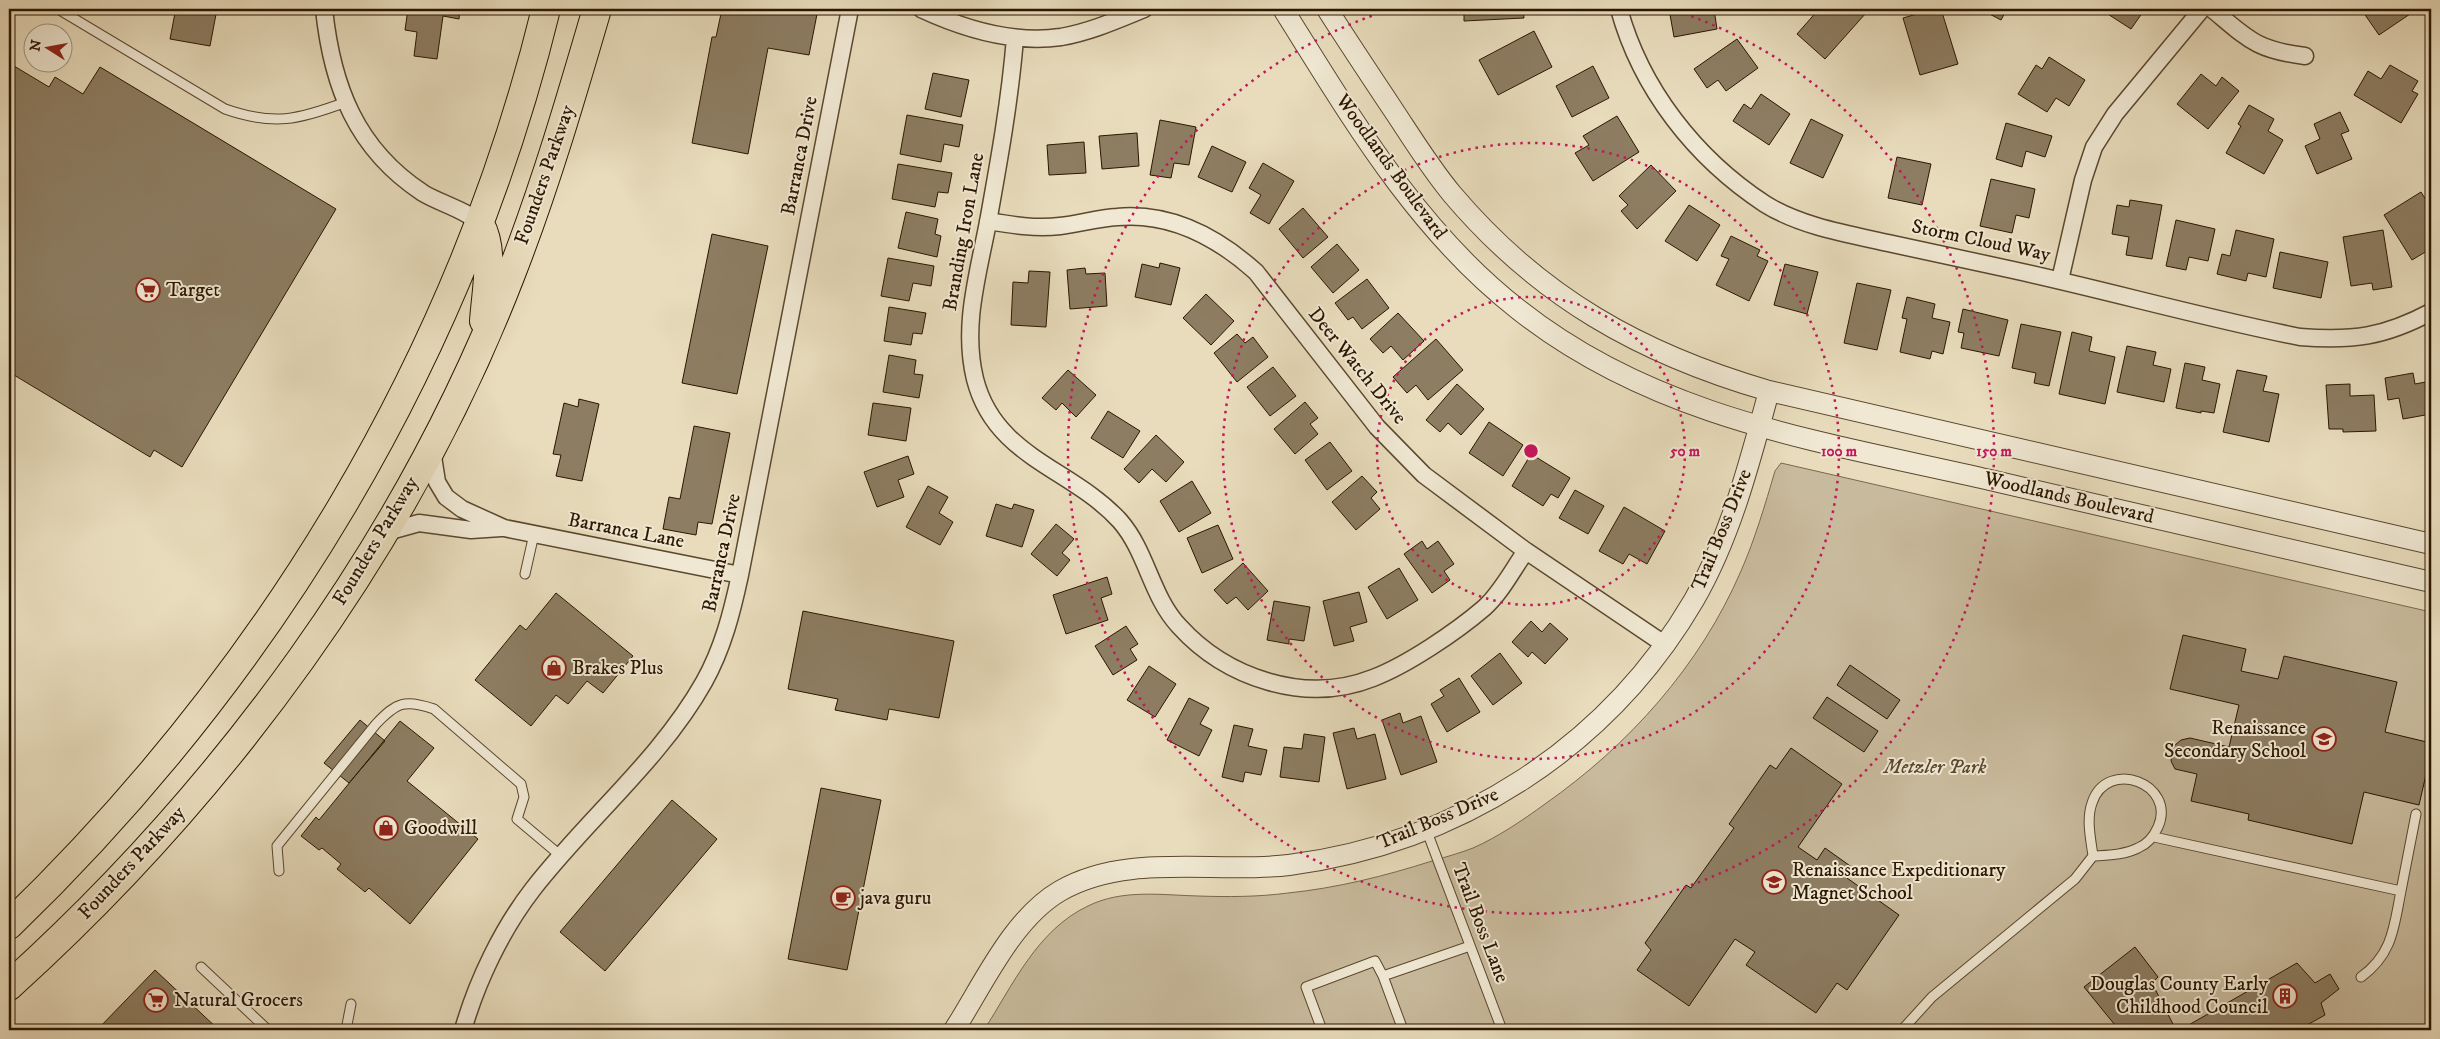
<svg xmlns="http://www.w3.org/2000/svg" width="2440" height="1039" font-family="'IM FELL DW Pica',serif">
<rect width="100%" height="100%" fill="#e8dcbc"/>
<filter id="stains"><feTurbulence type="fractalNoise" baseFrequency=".004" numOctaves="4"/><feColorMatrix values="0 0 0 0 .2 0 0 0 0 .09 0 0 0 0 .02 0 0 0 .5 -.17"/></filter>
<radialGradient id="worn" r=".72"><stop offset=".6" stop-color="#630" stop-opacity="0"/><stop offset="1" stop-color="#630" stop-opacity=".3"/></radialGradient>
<path fill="#c8ba9c" stroke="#7a684e" d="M1781,463L2431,612V1030H984C1013,985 1037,930 1088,906C1122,889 1161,895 1198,896C1227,897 1258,897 1288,893C1337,888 1385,876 1432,861C1446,857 1460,853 1473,848C1498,837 1523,820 1545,804C1629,745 1700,666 1741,571C1755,539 1765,505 1775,471Z"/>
<path fill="#8d7d62" stroke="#2b1600" d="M169,9H217L210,46L170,39L175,13L168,12Z
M408,9H460L459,19L443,16L437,59L414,56L417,32L405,30Z
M722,9H818L809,55L768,48L748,154L692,143L712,37H716Z
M1464,9H1523L1524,18L1464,21Z
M1669,9H1714L1717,29L1674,37Z
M1819,9H1861L1866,13L1825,59L1797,34Z
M1934,9H1941L1958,64L1920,75L1903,18Z
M1980,9H2007L2001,20Z
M2100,9H2145L2131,29Z
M2361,9H2411L2413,12L2379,35Z
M1534,31L1552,67L1498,95L1479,60Z
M1737,39L1758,68L1726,91L1718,80L1707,88L1694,69Z
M2049,57L2085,80L2069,106L2056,98L2047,112L2018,94L2036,65L2042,69Z
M9,63L49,87L55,77L83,94L100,67L336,209L182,467L154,450L150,457L9,372Z
M2390,65L2418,81L2412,91L2418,94L2401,123L2354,95L2368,71L2381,79Z
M1593,66L1609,98L1572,117L1556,86Z
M933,73L969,80L961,117L925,109Z
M2201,74L2216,86L2222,77L2239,91L2208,129L2177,104Z
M1761,94L1790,114L1769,145L1733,121L1744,104L1751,109Z
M2249,105L2274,119L2268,131L2283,140L2264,174L2226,153L2241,126L2238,124Z
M2340,112L2349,131L2341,134L2352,159L2317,174L2305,146L2320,139L2314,124Z
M907,115L963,125L959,147L944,144L941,162L900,154Z
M1617,116L1639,152L1593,181L1575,153L1589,145L1583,136Z
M1811,119L1843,135L1823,178L1790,163Z
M1160,120L1196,127L1189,165L1174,163L1171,178L1150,175Z
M2006,123L2052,136L2045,157L2026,151L2022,167L1996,159Z
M1137,133L1139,166L1102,169L1099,136Z
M1084,142L1086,173L1049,175L1047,145Z
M1212,146L1246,162L1232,192L1198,177Z
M1897,157L1931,164L1922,205L1888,198Z
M1263,163L1294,181L1269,224L1250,213L1261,195L1249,188Z
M898,164L952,173L948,193L938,192L935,207L892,199Z
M1651,165L1676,191L1637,229L1621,211L1628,205L1619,196Z
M1991,179L2035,189L2029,218L2016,215L2012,233L1980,226Z
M2421,192L2431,208V258L2427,251L2412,260L2384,215Z
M2130,200L2162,205L2152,259L2126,255L2129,237L2112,234L2117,205L2129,207Z
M1689,205L1720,225L1697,261L1665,241Z
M1303,208L1328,237L1303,258L1279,229Z
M906,212L938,219L935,234L941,236L937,257L898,248Z
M2176,220L2215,229L2208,261L2189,257L2186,270L2166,266Z
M2236,230L2274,239L2266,277L2248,273L2246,281L2217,274L2222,254L2230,256Z
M2383,230L2392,287L2373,290L2372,283L2351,286L2343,237Z
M712,234L768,246L737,394L682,383Z
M1731,236L1760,250L1757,256L1768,261L1749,301L1716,285L1729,259L1721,256Z
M1337,244L1359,270L1333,293L1311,267Z
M2280,252L2328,262L2321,298L2273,288Z
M888,258L934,266L931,286L913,283L909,301L881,296Z
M1160,263L1180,268L1171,305L1135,297L1142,264L1159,268Z
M1785,264L1818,272L1807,314L1774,305Z
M1085,268L1086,274L1105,273L1107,306L1070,309L1067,270Z
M1029,271L1050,272L1046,327L1011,325L1013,282L1028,283Z
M1367,279L1389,308L1362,329L1353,317L1348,320L1335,303Z
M1857,283L1891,290L1877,350L1844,343Z
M1206,294L1234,321L1211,345L1183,318Z
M1907,297L1935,304L1932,318L1950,322L1943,354L1932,351L1930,359L1900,352L1907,319L1902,318Z
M889,307L926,313L922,334L913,333L911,345L884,341Z
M1963,309L2008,320L1999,356L1961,348L1964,333L1958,332Z
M1398,313L1424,341L1403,360L1391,346L1383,353L1370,339Z
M2021,324L2061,332L2049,386L2034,383L2036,373L2012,368Z
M2072,332L2092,337L2089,351L2115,357L2105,404L2059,394Z
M1237,334L1245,343L1253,337L1268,357L1237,382L1214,353Z
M1436,339L1463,370L1428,400L1416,385L1407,393L1393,377Z
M2127,346L2156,352L2153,365L2171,369L2164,402L2117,392Z
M889,355L916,360L914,374L923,375L919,398L883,392Z
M2185,363L2205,367L2202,380L2220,384L2214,413L2201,411V413L2176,408Z
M1273,367L1296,396L1270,416L1247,387Z
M1068,370L1096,395L1076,417L1062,403L1056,410L1042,398Z
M2237,370L2267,376L2263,391L2279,394L2269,442L2223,432Z
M2413,373L2415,384L2431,381V414L2403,419L2399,398L2388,400L2385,378Z
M1457,384L1484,409L1461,435L1448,423L1440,432L1426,420Z
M2350,384V396L2374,395L2376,431L2343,432V429H2329L2326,385Z
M579,399L599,404L582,481L556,476L561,455L553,454L564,403L578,407Z
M1305,402L1318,418L1310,424L1318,434L1295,454L1274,429Z
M873,403L911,408L906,441L868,435Z
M1108,411L1140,431L1123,458L1091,438Z
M1489,422L1523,445L1503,476L1469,453Z
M694,426L730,433L712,524L698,522L696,535L663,529L669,497L680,499Z
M1156,435L1184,462L1166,482L1152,469L1139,483L1124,469Z
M1330,442L1352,471L1327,490L1305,460Z
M1531,454L1570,478L1558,498L1551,494L1543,506L1512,486Z
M908,456L914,474L898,480L904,497L877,507L864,472Z
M1362,476L1377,492L1371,498L1380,509L1356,530L1332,502Z
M1192,481L1211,513L1179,532L1160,501Z
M928,486L948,497L939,513L953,522L940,545L906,527Z
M1575,490L1604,506L1588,534L1559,518Z
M996,504L1012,509L1014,504L1034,510L1022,547L986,536Z
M1624,507L1665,531L1647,564L1629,554L1623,564L1599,551Z
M1056,524L1074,539L1062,553L1070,560L1057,576L1031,554Z
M1218,525L1233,559L1202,573L1187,538Z
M1422,541L1427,549L1438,541L1454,564L1444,571L1450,580L1432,593L1404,554Z
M1243,563L1268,591L1248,610L1236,597L1227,604L1214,590Z
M1399,568L1418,600L1387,619L1368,587Z
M1107,577L1112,594L1101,598L1108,620L1066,634L1053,595Z
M1359,592L1367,622L1350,627L1354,641L1334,646L1323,601Z
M556,593L633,656L603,693L587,681L568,704L556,695L531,726L475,680L520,625L526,630Z
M1274,601L1310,607L1304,641L1289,639V644L1267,640Z
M803,611L954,641L939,718L889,709L887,720L835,710L838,699L788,689Z
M1531,621L1542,632L1550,623L1568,639L1545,664L1532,652L1528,657L1512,642Z
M1126,626L1138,644L1130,649L1137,660L1113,675L1095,646Z
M2183,635L2246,649L2241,671L2278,679L2284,656L2397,682L2385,732L2431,743V753L2419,805L2364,792L2352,844L2248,820L2249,814L2191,801L2197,774L2175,769L2171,761L2174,746L2181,740L2190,738L2229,747L2239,705L2170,689Z
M1500,653L1522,683L1493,705L1471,676Z
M1850,665L1900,700L1887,719L1837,685Z
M1149,666L1176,684L1155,717L1127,700Z
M1459,678L1480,712L1447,732L1431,704L1444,696L1440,690Z
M1827,697L1878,731L1864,752L1813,718Z
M1189,698L1209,708L1200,724L1212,730L1199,756L1167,740Z
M1400,713L1403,723L1421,716L1437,762L1401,775L1382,720Z
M360,720L385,741L349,783L324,763Z
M400,721L434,748L407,781L478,839L410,924L369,888L365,892L337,869L341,864L322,848L319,850L301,836L316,817L319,820Z
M1234,725L1253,729L1248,746L1267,750L1261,775L1245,772L1243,782L1222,777Z
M1354,728L1357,739L1375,734L1386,779L1347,789L1333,733Z
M1304,734L1325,737L1319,782L1280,777L1284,747L1302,749Z
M1791,748L1842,784L1798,847L1817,860L1825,848L1853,868L1847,878L1899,915L1847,990L1837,983L1816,1013L1746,965L1755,952L1735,939L1689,1006L1637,970L1651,950L1645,943L1686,885L1691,888L1734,828L1729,824L1770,765L1776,769Z
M821,788L881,800L847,970L788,959Z
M672,800L717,839L605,971L560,932Z
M2135,947L2158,977L2152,983L2176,1030H2119L2084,987Z
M2297,963L2315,983L2330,974L2339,989L2321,1003L2325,1015L2298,1030H2180Z
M155,970L219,1030H97Z"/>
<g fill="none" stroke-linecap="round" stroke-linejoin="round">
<g stroke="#5a482f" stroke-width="11">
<path id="service" d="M58,9L225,109C274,126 298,120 346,102
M525,574L534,534
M1426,829L1502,1030
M2154,837L2401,891C2394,926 2393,954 2361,977
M279,871L277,846L376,724C397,702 405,699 434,709L521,784L524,797L517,819L561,856
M2401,891L2416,814
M201,967L268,1030
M1383,976L1403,1030
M346,1030L351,1004
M1322,1030L1306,987L1375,961L1383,976L1470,946
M1902,1030L1932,997L2075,879L2093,856C2108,855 2124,855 2138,848C2148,844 2154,836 2158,827C2177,784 2107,757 2092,803C2086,820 2091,840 2093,856"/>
</g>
<g stroke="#5a482f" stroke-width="19">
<path id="minor" d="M324,9C332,86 356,149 423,193C439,203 469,211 480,224
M921,9C964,29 1013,44 1061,37C1090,32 1117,20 1144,9
M1619,9C1641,89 1695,158 1765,204C1800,226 1847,234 1888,243C1930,252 1972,261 2013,270C2109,291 2204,318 2300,337C2353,341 2384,337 2431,312
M2212,9C2248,39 2256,50 2305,56
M1015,38C1010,100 999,161 988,222C978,275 962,326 975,379C995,458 1072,468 1120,521C1147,552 1151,596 1179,626C1226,678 1305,705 1373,678C1407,665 1456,632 1484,608C1501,593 1513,569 1526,551
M988,221C1012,225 1036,229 1060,226C1079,224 1098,218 1117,217C1171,212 1217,237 1256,272L1377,427L1424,475L1526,551L1664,644
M2060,280L2083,180L2094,147L2115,114L2202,9
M432,450L437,482L446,497L462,509L504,528L740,575
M383,533L419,523L471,530L501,528
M463,1030C477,981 502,929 533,889C588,818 660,760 704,682C723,648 732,612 740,575L850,9"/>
</g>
<g stroke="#5a482f" stroke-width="22">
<path id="tertiary" d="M1283,9C1351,117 1416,230 1519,310C1657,419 1824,442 1990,480C2137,514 2284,548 2431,582
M1327,9C1350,45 1374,81 1398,117C1415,143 1432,170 1452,194C1539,297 1641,354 1769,391L2431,544
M954,1030C983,985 1012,919 1060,891C1127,852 1215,874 1289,865C1459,843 1608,747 1694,600C1731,536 1750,461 1769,391"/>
</g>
<g stroke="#2b1600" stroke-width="30">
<path id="trunk" d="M480,224C495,251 486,291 484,321
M9,925C269,674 460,361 546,9
M9,986C223,793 407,544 511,274C545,187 571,98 597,9"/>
</g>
<use href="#service" stroke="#f0e8d3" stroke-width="9"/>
<use href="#minor" stroke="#f0e8d3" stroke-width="16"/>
<use href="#tertiary" stroke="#f0e8d3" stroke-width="20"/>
<use href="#trunk" stroke="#e8dcbc" stroke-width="28"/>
</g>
<g fill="none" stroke="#c2185b" stroke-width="2.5" stroke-dasharray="2.5 5">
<circle cx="1531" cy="451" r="154"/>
<circle cx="1531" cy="451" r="308"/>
<path d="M1670 9A463 463 0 1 1 1392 9"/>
</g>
<defs>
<g id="supermarket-ring" transform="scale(1.25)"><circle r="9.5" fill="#f0e8d3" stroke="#8f2418" stroke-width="1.5"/><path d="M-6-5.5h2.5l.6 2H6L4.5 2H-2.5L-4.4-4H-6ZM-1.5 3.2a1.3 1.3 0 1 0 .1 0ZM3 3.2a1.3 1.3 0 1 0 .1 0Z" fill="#8f2418"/></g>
<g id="shop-ring" transform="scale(1.25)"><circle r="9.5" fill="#f0e8d3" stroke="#8f2418" stroke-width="1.5"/><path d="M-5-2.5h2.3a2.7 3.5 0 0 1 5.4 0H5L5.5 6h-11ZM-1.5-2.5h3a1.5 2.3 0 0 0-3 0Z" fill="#8f2418"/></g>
<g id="school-ring" transform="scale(1.25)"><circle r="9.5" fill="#f0e8d3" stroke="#8f2418" stroke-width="1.5"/><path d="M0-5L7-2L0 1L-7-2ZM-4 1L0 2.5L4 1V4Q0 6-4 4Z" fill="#8f2418"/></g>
<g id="cafe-ring" transform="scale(1.25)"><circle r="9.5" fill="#f0e8d3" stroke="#8f2418" stroke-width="1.5"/><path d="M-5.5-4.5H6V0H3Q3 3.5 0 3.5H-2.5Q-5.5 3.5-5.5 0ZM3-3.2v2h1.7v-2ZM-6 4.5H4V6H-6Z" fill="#8f2418"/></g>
<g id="building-ring" transform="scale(1.25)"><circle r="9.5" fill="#f0e8d3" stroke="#8f2418" stroke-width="1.5"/><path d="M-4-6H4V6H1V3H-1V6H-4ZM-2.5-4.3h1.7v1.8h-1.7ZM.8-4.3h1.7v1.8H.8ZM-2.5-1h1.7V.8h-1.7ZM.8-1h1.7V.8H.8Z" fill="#8f2418"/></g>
</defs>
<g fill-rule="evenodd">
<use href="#supermarket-ring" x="148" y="290"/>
<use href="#shop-ring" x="554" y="668"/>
<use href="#school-ring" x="2324" y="739"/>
<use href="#shop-ring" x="386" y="828"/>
<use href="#school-ring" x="1774" y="882"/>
<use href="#cafe-ring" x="843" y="898"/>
<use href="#building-ring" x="2285" y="996"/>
<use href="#supermarket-ring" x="156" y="1000"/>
</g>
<g text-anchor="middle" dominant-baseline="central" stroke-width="4" stroke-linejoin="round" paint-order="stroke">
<g font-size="20" fill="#2b1600" stroke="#f0e8d3">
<text transform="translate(800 156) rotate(-79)">Barranca Drive</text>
<text transform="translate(1391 167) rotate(54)">Woodlands Boulevard</text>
<text transform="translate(545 175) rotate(-71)">Founders Parkway</text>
<text transform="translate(964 232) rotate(-80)">Branding Iron Lane</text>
<text transform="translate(1981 241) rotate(12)">Storm Cloud Way</text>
<text transform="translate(1357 366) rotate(51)">Deer Watch Drive</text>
<text transform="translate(2069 498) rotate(13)">Woodlands Boulevard</text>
<text transform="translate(1722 530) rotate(-68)">Trail Boss Drive</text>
<text transform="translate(626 531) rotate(11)">Barranca Lane</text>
<text transform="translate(376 541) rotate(-59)">Founders Parkway</text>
<text transform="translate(722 553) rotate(-78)">Barranca Drive</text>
<text transform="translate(1438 819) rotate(-23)">Trail Boss Drive</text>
<text transform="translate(132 863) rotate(-47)">Founders Parkway</text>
<text transform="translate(1480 923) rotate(69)">Trail Boss Lane</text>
</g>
<g font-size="20" fill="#2b1600" stroke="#f0e8d3" text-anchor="start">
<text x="166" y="290">Target</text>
<text x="572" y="668">Brakes Plus</text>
<text x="2306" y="728" text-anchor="end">Renaissance<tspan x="2306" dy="23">Secondary School</tspan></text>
<text x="404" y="828">Goodwill</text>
<text x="1792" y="870">Renaissance Expeditionary<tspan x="1792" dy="23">Magnet School</tspan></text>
<text x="860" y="898">java guru</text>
<text x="2268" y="984" text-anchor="end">Douglas County Early<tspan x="2268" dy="23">Childhood Council</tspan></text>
<text x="174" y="1000">Natural Grocers</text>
</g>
<g font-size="20" font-style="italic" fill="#5a472f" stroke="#f0e8d3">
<text x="1935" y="767">Metzler Park</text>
</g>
</g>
<circle cx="1531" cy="451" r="8" fill="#c2185b" stroke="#f0e8d3" stroke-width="2.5"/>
<g font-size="15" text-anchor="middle" font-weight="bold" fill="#c2185b" stroke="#f0e8d3" stroke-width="4" stroke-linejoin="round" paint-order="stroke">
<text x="1685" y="456">50 m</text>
<text x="1839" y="456">100 m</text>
<text x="1994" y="456">150 m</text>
</g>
<rect width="2440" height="1039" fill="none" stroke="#e8dcbc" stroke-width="30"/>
<rect x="10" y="10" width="2420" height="1019" fill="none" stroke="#2b1600" stroke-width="2.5"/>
<rect x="15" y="15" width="2410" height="1009" fill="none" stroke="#2b1600"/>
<g transform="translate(48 48) rotate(281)"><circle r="24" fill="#f0e8d3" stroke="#a1947f"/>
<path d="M0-4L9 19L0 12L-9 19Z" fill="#8f2418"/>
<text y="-8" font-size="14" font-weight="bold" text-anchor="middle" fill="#2b1600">N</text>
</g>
<rect width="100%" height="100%" filter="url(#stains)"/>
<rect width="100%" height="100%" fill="url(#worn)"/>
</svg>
